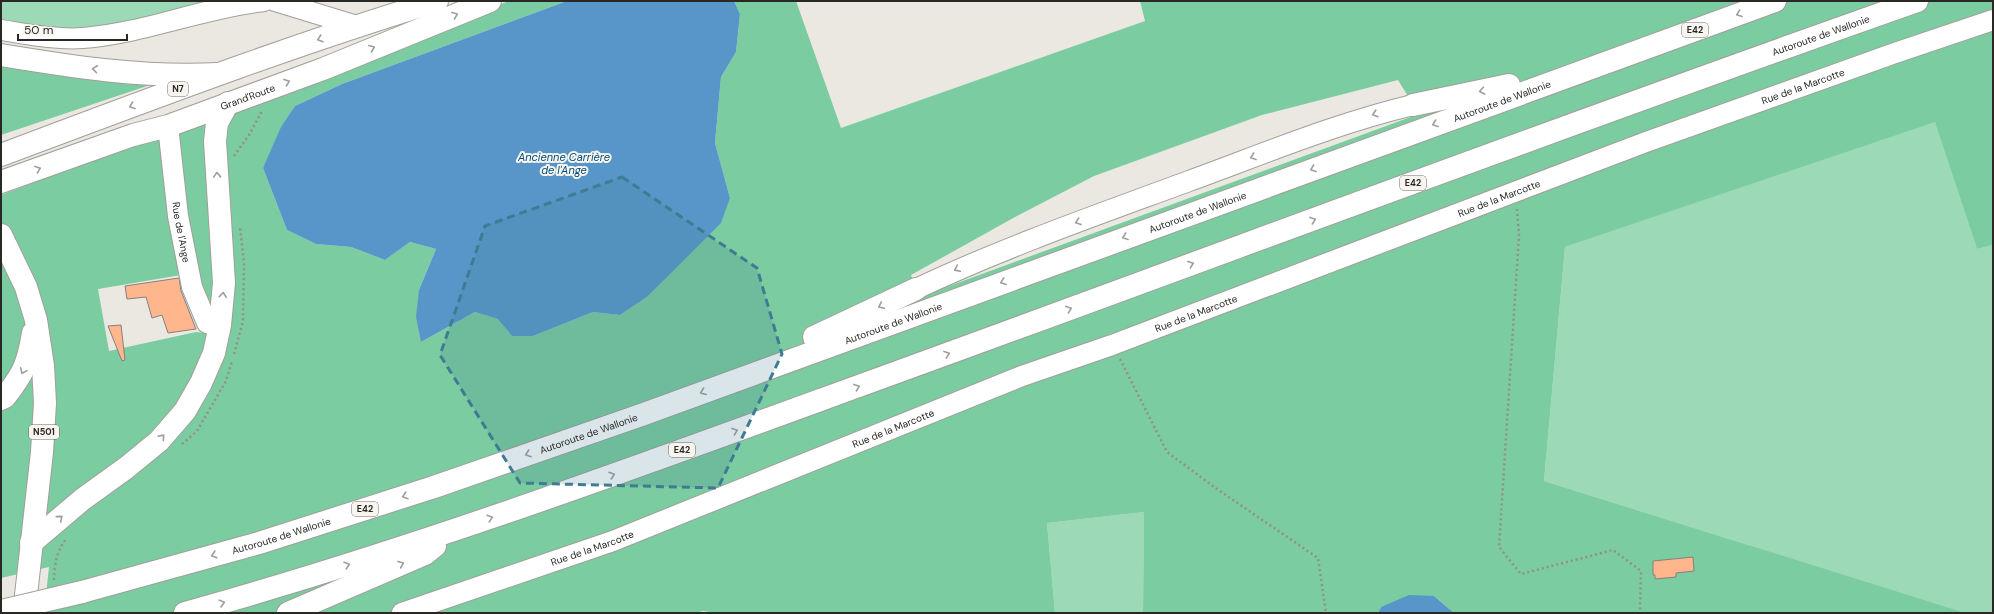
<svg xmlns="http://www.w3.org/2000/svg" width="1994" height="614" font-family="'DM Sans',sans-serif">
<rect width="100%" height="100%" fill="#eae8e1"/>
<path fill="#9bd9b7" d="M1,1H264L137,30H1Z
M1935,121L1977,249L1993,245V613H1454L1751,546L1544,481L1565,247Z
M1144,512L1143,613H1055L1047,523Z"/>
<path fill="#7bcca1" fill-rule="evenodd" d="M509,1H567L342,84L295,106L263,168L287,230L316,244L351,247L385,260L410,242L436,249L419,290L421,342L475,312L499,319L512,336H533L593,312L620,315L647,297L677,266L730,198L715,143L721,77L736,52L740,14L734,1H796L841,128L1145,21L1140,1H1993V245L1977,249L1935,122L1565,247L1544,481L1965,613H1454L1434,596L1381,607L1378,613H1143L1144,512L1047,523L1055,613H716L703,611L696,613H44L49,567L1,578V195ZM1398,80L1419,114L919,297L911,275L1015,217L1094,176L1262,115ZM193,273L217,312L212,334L196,332L109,351L98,289Z
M1,62L150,85L1,135Z"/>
<path fill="#5896ca" d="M567,1H734L740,14L736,52L721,77L715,143L730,198L721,223L647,297L620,315L593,312L533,336H512L498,319L475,312L421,342L416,317L419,290L436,249L410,242L385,260L351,247L316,244L287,230L263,168L281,127L295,106L342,84Z
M1409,595L1434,596L1454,613H1378L1381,607Z"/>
<path fill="#ffb68d" stroke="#86807c" d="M179,278L181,291L196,329L168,333L162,315L152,318L146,297L127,299L125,286Z
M121,325L125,360L122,361L108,326Z
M1693,557L1694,571L1676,573V577L1655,579V575H1653V561Z"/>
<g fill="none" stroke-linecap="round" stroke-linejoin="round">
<g stroke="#a19f98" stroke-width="22">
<g id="minor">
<path d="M275,1L357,26"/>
<path d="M1,30C27,34 56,40 83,38C145,33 202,8 264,1"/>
<path id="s1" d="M168,126L178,216L192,287L207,323L220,325"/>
<path d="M916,289C1005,247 1097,215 1189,181C1263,154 1337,123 1413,105"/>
<path id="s2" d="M402,613L613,541L1022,376L1112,345L1646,142L1895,53L1993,20"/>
</g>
</g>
<g stroke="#a19f98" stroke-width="24">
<g id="major">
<path d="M1,155C145,101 289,46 437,1"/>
<path id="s3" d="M1,182L133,135L168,126L323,69L490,1"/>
<path d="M1,235L26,287L36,320L43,366L45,403L42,452L24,613"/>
<path d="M1,399L5,397C24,373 28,363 33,333"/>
<path d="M31,543L83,499L126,468L159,441L185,411L201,383L214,353L220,325L224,283L215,141L217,123L228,103"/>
</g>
</g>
<g stroke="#a19f98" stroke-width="24">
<g id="highway">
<path d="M1,55C74,67 143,78 218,74"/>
<path d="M1413,105L1509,85"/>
<path d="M814,337L916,289"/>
<path id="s4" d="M82,592L259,543L434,487L644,414L1775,1"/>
<path id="s5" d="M185,613C416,549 642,465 867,383C1217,256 1566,124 1917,1"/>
<path d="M288,613L425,554L435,546"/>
</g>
</g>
<path stroke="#91908a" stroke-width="2.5" stroke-dasharray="2 3" stroke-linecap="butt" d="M234,156L249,135L262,111
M1517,209L1519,235L1499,547L1521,574L1613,550L1641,571L1640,613
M234,354L243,321L244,263L240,227
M1120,359L1167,452L1217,489L1318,558L1326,613
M182,444L197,431L226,381L232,361
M54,580C54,566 57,549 67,538"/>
<use href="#minor" stroke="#fff" stroke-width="20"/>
<use href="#major" stroke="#fff" stroke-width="22"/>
<use href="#highway" stroke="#fff" stroke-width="22"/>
<g stroke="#a19f98" stroke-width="24" stroke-linecap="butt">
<path id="highway-bridge" d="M1,611L82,592"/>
</g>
<use href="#highway-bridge" stroke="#fff" stroke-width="22"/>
</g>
<defs><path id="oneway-chevron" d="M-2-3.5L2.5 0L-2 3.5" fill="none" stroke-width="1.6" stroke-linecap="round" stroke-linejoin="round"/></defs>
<g stroke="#9e9e9d">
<use href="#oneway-chevron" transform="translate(1739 14) rotate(160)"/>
<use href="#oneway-chevron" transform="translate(455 15) rotate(-22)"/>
<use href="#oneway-chevron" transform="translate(320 39) rotate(161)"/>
<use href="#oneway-chevron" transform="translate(372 48) rotate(-22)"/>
<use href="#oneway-chevron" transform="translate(95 69) rotate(-172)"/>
<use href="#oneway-chevron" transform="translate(287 82) rotate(-20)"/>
<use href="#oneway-chevron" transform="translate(1482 91) rotate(169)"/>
<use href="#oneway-chevron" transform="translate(132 106) rotate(160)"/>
<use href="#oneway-chevron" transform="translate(1375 114) rotate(163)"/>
<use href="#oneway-chevron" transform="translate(1435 124) rotate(160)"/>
<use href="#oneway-chevron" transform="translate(1253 157) rotate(160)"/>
<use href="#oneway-chevron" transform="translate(38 169) rotate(-20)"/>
<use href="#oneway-chevron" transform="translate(1313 169) rotate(160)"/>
<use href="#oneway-chevron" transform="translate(217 175) rotate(-92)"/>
<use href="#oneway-chevron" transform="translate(1313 220) rotate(-20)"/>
<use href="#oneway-chevron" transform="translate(1078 222) rotate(160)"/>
<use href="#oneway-chevron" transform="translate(1125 237) rotate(160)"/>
<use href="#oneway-chevron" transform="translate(1191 264) rotate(-20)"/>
<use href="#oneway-chevron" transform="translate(957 269) rotate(154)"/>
<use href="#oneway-chevron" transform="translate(1003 282) rotate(160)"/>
<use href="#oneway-chevron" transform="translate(223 295) rotate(-84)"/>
<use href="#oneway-chevron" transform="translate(881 306) rotate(155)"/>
<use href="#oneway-chevron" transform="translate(1069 309) rotate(-20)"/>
<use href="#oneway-chevron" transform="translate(947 354) rotate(-20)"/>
<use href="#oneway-chevron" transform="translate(23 371) rotate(114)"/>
<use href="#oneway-chevron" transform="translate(857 387) rotate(-20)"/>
<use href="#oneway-chevron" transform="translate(703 392) rotate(159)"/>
<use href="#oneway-chevron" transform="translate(735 431) rotate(-20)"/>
<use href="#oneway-chevron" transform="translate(162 437) rotate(-49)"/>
<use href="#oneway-chevron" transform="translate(528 454) rotate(161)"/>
<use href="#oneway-chevron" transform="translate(612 475) rotate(-19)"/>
<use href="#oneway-chevron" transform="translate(405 496) rotate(162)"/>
<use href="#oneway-chevron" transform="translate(60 518) rotate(-40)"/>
<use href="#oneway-chevron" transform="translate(490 518) rotate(-19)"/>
<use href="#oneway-chevron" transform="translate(214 555) rotate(164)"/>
<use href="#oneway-chevron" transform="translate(401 564) rotate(-23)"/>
<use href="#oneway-chevron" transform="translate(347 565) rotate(-18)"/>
<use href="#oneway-chevron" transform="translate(222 603) rotate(-15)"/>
</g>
<path fill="#3f7b92" fill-opacity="0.2" stroke="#3f7b92" stroke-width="3" stroke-dasharray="8 5" stroke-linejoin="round" d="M622,177L757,268L782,354L718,488L520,483L440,355L485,226Z"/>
<g text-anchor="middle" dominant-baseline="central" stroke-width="4" stroke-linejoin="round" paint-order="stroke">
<g fill="#f8f5ee" stroke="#666661" stroke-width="1">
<rect x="1682" y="23" width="26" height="14" rx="3"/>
<rect x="168" y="82" width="20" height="14" rx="3"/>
<rect x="1400" y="176" width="26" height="14" rx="3"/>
<rect x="29" y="425" width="30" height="14" rx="3"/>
<rect x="669" y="443" width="26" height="14" rx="3"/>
<rect x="352" y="502" width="26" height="14" rx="3"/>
</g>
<g font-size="9" font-weight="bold" fill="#282825">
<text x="1695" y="30">E42</text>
<text x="178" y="89">N7</text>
<text x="1413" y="183">E42</text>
<text x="44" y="432">N501</text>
<text x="682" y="450">E42</text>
<text x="365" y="509">E42</text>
</g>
<g font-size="10" fill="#282825" stroke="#f8f5ee">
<text stroke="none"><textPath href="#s5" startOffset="1735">Autoroute de Wallonie</textPath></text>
<text stroke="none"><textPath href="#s2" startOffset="1497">Rue de la Marcotte</textPath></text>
<text stroke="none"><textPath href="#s3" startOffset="261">Grand'Route</textPath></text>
<text stroke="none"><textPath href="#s4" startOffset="1503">Autoroute de Wallonie</textPath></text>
<text stroke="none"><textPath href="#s2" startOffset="1173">Rue de la Marcotte</textPath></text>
<text stroke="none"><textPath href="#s4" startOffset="1179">Autoroute de Wallonie</textPath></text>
<text stroke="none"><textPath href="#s1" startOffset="107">Rue de l'Ange</textPath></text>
<text stroke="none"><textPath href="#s2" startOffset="849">Rue de la Marcotte</textPath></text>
<text stroke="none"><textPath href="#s4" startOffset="855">Autoroute de Wallonie</textPath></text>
<text stroke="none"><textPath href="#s2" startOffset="525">Rue de la Marcotte</textPath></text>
<text stroke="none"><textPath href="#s4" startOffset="531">Autoroute de Wallonie</textPath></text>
<text stroke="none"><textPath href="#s4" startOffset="207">Autoroute de Wallonie</textPath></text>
<text stroke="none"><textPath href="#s2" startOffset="201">Rue de la Marcotte</textPath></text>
</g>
<g font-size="11" font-style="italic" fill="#004d7e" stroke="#f8f5ee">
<text x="564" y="157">Ancienne Carrière<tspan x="564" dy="13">de l'Ange</tspan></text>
</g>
</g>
<rect width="1994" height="614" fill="none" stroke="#282825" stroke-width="4"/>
<path d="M18 34v6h109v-6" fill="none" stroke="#282825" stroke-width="2"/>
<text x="24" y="34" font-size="12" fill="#282825" stroke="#f8f5ee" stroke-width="3" paint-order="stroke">50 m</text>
</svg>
